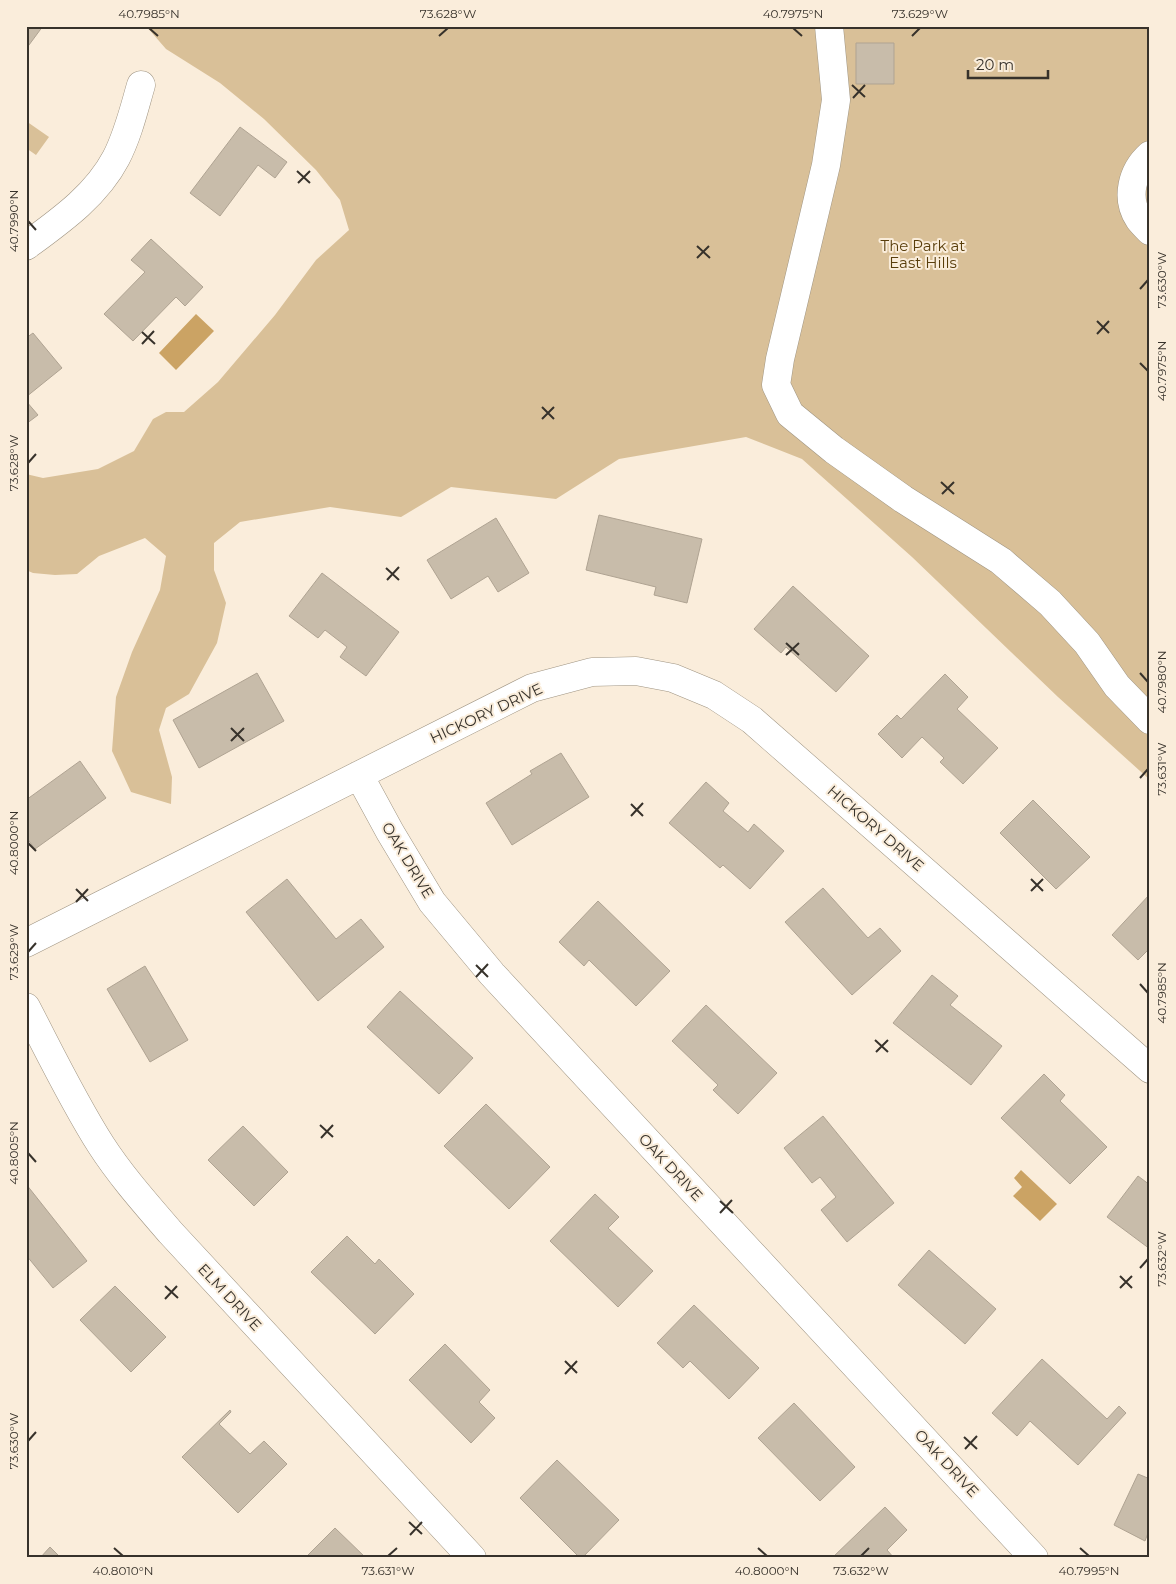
<svg xmlns="http://www.w3.org/2000/svg" width="1176" height="1584" font-family="Montserrat,sans-serif">
<rect width="100%" height="100%" fill="#faeddb"/>
<path fill="#d9c098" d="M146,26H1150V780L1058,697L912,557L802,459L746,437L619,459L556,499L451,487L401,517L330,507L240,522L214,543V570L226,603L217,643L189,694L166,708L159,730L172,777L171,804L131,792L112,751L116,697L132,652L160,590L166,556L145,538L99,556L77,574L55,575L33,573L26,570V474L43,478L98,469L134,451L153,419L166,412H184L218,382L275,315L316,260L349,230L340,200L316,170L264,119L220,83L166,49Z
M26,121L49,137L36,155L26,148Z"/>
<path fill="#cba364" d="M196,314L214,331L176,370L159,353Z
M1021,1170L1057,1204L1040,1221L1013,1196L1022,1187L1014,1178Z"/>
<path fill="#c8bcaa" stroke="#afa392" d="M26,26H43L26,49Z
M856,43H894V84H856Z
M240,127L287,162L275,178L258,165L220,216L190,193Z
M151,239L203,287L185,306L176,297L133,341L104,314L145,272L131,260Z
M33,333L62,368L26,397V338Z
M26,401L38,415L26,424Z
M599,515L702,539L687,603L654,595L656,587L586,570Z
M496,518L529,573L498,592L488,576L451,599L427,560Z
M322,573L399,632L366,676L340,657L347,647L325,630L318,638L289,616Z
M793,586L869,656L836,692L786,647L781,653L754,629Z
M257,673L284,721L199,768L173,720Z
M945,674L968,697L957,709L998,748L963,784L940,762L944,758L922,737L902,758L878,734L897,715L901,719Z
M561,753L589,797L512,845L486,803L532,774L530,771Z
M80,761L106,798L35,849L26,837V800Z
M706,782L729,803L723,811L748,832L754,824L784,851L750,889L723,865L720,868L669,823Z
M1033,800L1090,857L1056,889L1000,833Z
M287,879L336,939L361,919L384,947L318,1001L246,912Z
M823,888L868,938L880,928L901,951L852,995L785,922Z
M1150,894V952L1148,950L1138,960L1112,935Z
M598,901L670,971L636,1006L589,960L584,966L559,942Z
M145,966L188,1040L150,1062L107,989Z
M932,975L958,996L950,1005L1002,1046L971,1085L893,1023Z
M400,991L473,1058L439,1094L367,1027Z
M706,1005L777,1073L738,1114L713,1090L718,1085L672,1041Z
M1044,1074L1065,1095L1060,1101L1107,1147L1070,1184L1001,1118Z
M486,1104L550,1167L509,1209L444,1146Z
M823,1116L894,1203L847,1242L821,1210L836,1197L820,1177L812,1183L784,1148Z
M243,1126L288,1172L254,1206L208,1160Z
M1138,1176L1150,1185V1249L1107,1217Z
M26,1184L87,1261L53,1288L26,1255Z
M595,1194L619,1217L608,1228L653,1271L618,1307L550,1241Z
M347,1236L375,1264L379,1259L414,1294L375,1334L311,1272Z
M929,1250L996,1309L965,1344L898,1285Z
M115,1286L166,1337L131,1372L80,1320Z
M694,1305L759,1368L729,1399L690,1361L683,1368L657,1343Z
M445,1344L490,1390L479,1402L495,1418L471,1443L409,1380Z
M1042,1359L1107,1419L1119,1406L1126,1413L1078,1465L1030,1421L1017,1436L992,1413Z
M794,1403L855,1467L820,1501L758,1438Z
M230,1410L231,1412L219,1424L250,1454L264,1441L287,1464L238,1513L182,1457Z
M557,1460L619,1520L582,1558H580L520,1498Z
M1138,1474L1150,1479V1534L1148,1533L1145,1541L1114,1525Z
M885,1507L907,1530L887,1550L894,1558H832Z
M335,1528L366,1558H305Z
M50,1547L61,1558H40Z"/>
<g fill="none" stroke-linecap="round" stroke-linejoin="round">
<g stroke="#9f9482" stroke-width="29">
<path id="minor" d="M829,26L836,100L826,165L780,359L776,385L790,414L834,450L903,499L1001,561L1050,603L1087,643L1117,686L1150,720
M1150,155C1132,171 1125,198 1139,219C1142,223 1146,227 1150,231
M26,246C60,221 96,196 116,158C128,135 134,109 141,85
M359,775L390,832L432,902L492,974L1034,1558
M26,943L532,688L592,672L636,671L673,678L714,695L752,720L1150,1069
M26,1007C50,1053 73,1101 101,1145C121,1176 146,1204 170,1232L472,1558"/>
</g>
<use href="#minor" stroke="#fff" stroke-width="28"/>
</g>
<path fill="none" stroke="#37322b" stroke-width="2" d="M149,28L158,36M793,28L802,36M439,36L448,28M912,36L920,28M852,85L865,97M853,98L865,85M297,171L310,183M298,183L310,171M28,221L36,230M697,246L710,258M697,258L709,246M1140,289L1148,280M1097,321L1109,333M142,332L155,344M1097,334L1109,321M142,344L154,331M1140,363L1148,371M542,407L554,419M542,419L554,407M28,463L36,454M941,482L954,494M942,494L954,482M386,568L399,580M387,580L399,567M786,643L799,655M786,655L799,643M1140,673L1148,682M231,728L244,741M231,741L244,728M1140,778L1148,769M631,804L643,816M631,816L643,803M28,843L36,851M1031,879L1043,891M76,889L88,901M1031,891L1043,879M76,902L88,889M28,952L36,943M476,965L488,977M476,977L488,964M1140,984L1148,993M875,1040L888,1052M876,1052L888,1040M320,1125L333,1137M321,1138L333,1125M28,1153L36,1162M720,1201L733,1213M720,1213L732,1200M1140,1268L1148,1259M1120,1276L1132,1288M165,1286L178,1298M1120,1288L1132,1276M165,1299L177,1286M565,1361L577,1373M565,1374L577,1361M964,1437L977,1449M28,1441L36,1432M965,1449L977,1436M409,1522L422,1534M410,1535L422,1522M114,1548L123,1556M758,1548L767,1556M1080,1548L1089,1556M388,1556L397,1548M861,1556L869,1548"/>
<g text-anchor="middle" dominant-baseline="central" stroke-width="4" stroke-linejoin="round" paint-order="stroke">
<g font-size="15" fill="#593e0b" stroke="#faeddb">
<text x="923" y="245">The Park at<tspan x="923" dy="17">East Hills</tspan></text>
</g>
<g font-size="15" fill="#37322b" stroke="#faeddb">
<text transform="translate(486 713) rotate(-25)">HICKORY DRIVE</text>
<text transform="translate(876 828) rotate(41)">HICKORY DRIVE</text>
<text transform="translate(408 860) rotate(59)">OAK DRIVE</text>
<text transform="translate(671 1167) rotate(47)">OAK DRIVE</text>
<text transform="translate(230 1297) rotate(47)">ELM DRIVE</text>
<text transform="translate(947 1463) rotate(47)">OAK DRIVE</text>
</g>
</g>
<rect width="1176" height="1584" fill="none" stroke="#faeddb" stroke-width="55"/>
<path d="M968 70v8h80v-8" fill="none" stroke="#37322b" stroke-width="2.5"/>
<text x="976" y="70" font-size="15" fill="#37322b" stroke="#faeddb" stroke-width="4" paint-order="stroke">20 m</text>
<rect x="28" y="28" width="1120" height="1528" fill="none" stroke="#37322b" stroke-width="2"/>
<g font-size="12" text-anchor="middle" fill="#37322b">
<text x="149" y="18">40.7985°N</text>
<text x="448" y="18">73.628°W</text>
<text x="793" y="18">40.7975°N</text>
<text x="920" y="18">73.629°W</text>
<text transform="translate(14 221) rotate(-90)" y="4">40.7990°N</text>
<text transform="translate(1162 280) rotate(-90)" y="4">73.630°W</text>
<text transform="translate(1162 371) rotate(-90)" y="4">40.7975°N</text>
<text transform="translate(14 463) rotate(-90)" y="4">73.628°W</text>
<text transform="translate(1162 682) rotate(-90)" y="4">40.7980°N</text>
<text transform="translate(1162 769) rotate(-90)" y="4">73.631°W</text>
<text transform="translate(14 843) rotate(-90)" y="4">40.8000°N</text>
<text transform="translate(14 952) rotate(-90)" y="4">73.629°W</text>
<text transform="translate(1162 993) rotate(-90)" y="4">40.7985°N</text>
<text transform="translate(14 1153) rotate(-90)" y="4">40.8005°N</text>
<text transform="translate(1162 1259) rotate(-90)" y="4">73.632°W</text>
<text transform="translate(14 1441) rotate(-90)" y="4">73.630°W</text>
<text x="123" y="1575">40.8010°N</text>
<text x="388" y="1575">73.631°W</text>
<text x="767" y="1575">40.8000°N</text>
<text x="861" y="1575">73.632°W</text>
<text x="1089" y="1575">40.7995°N</text>
</g>
</svg>
